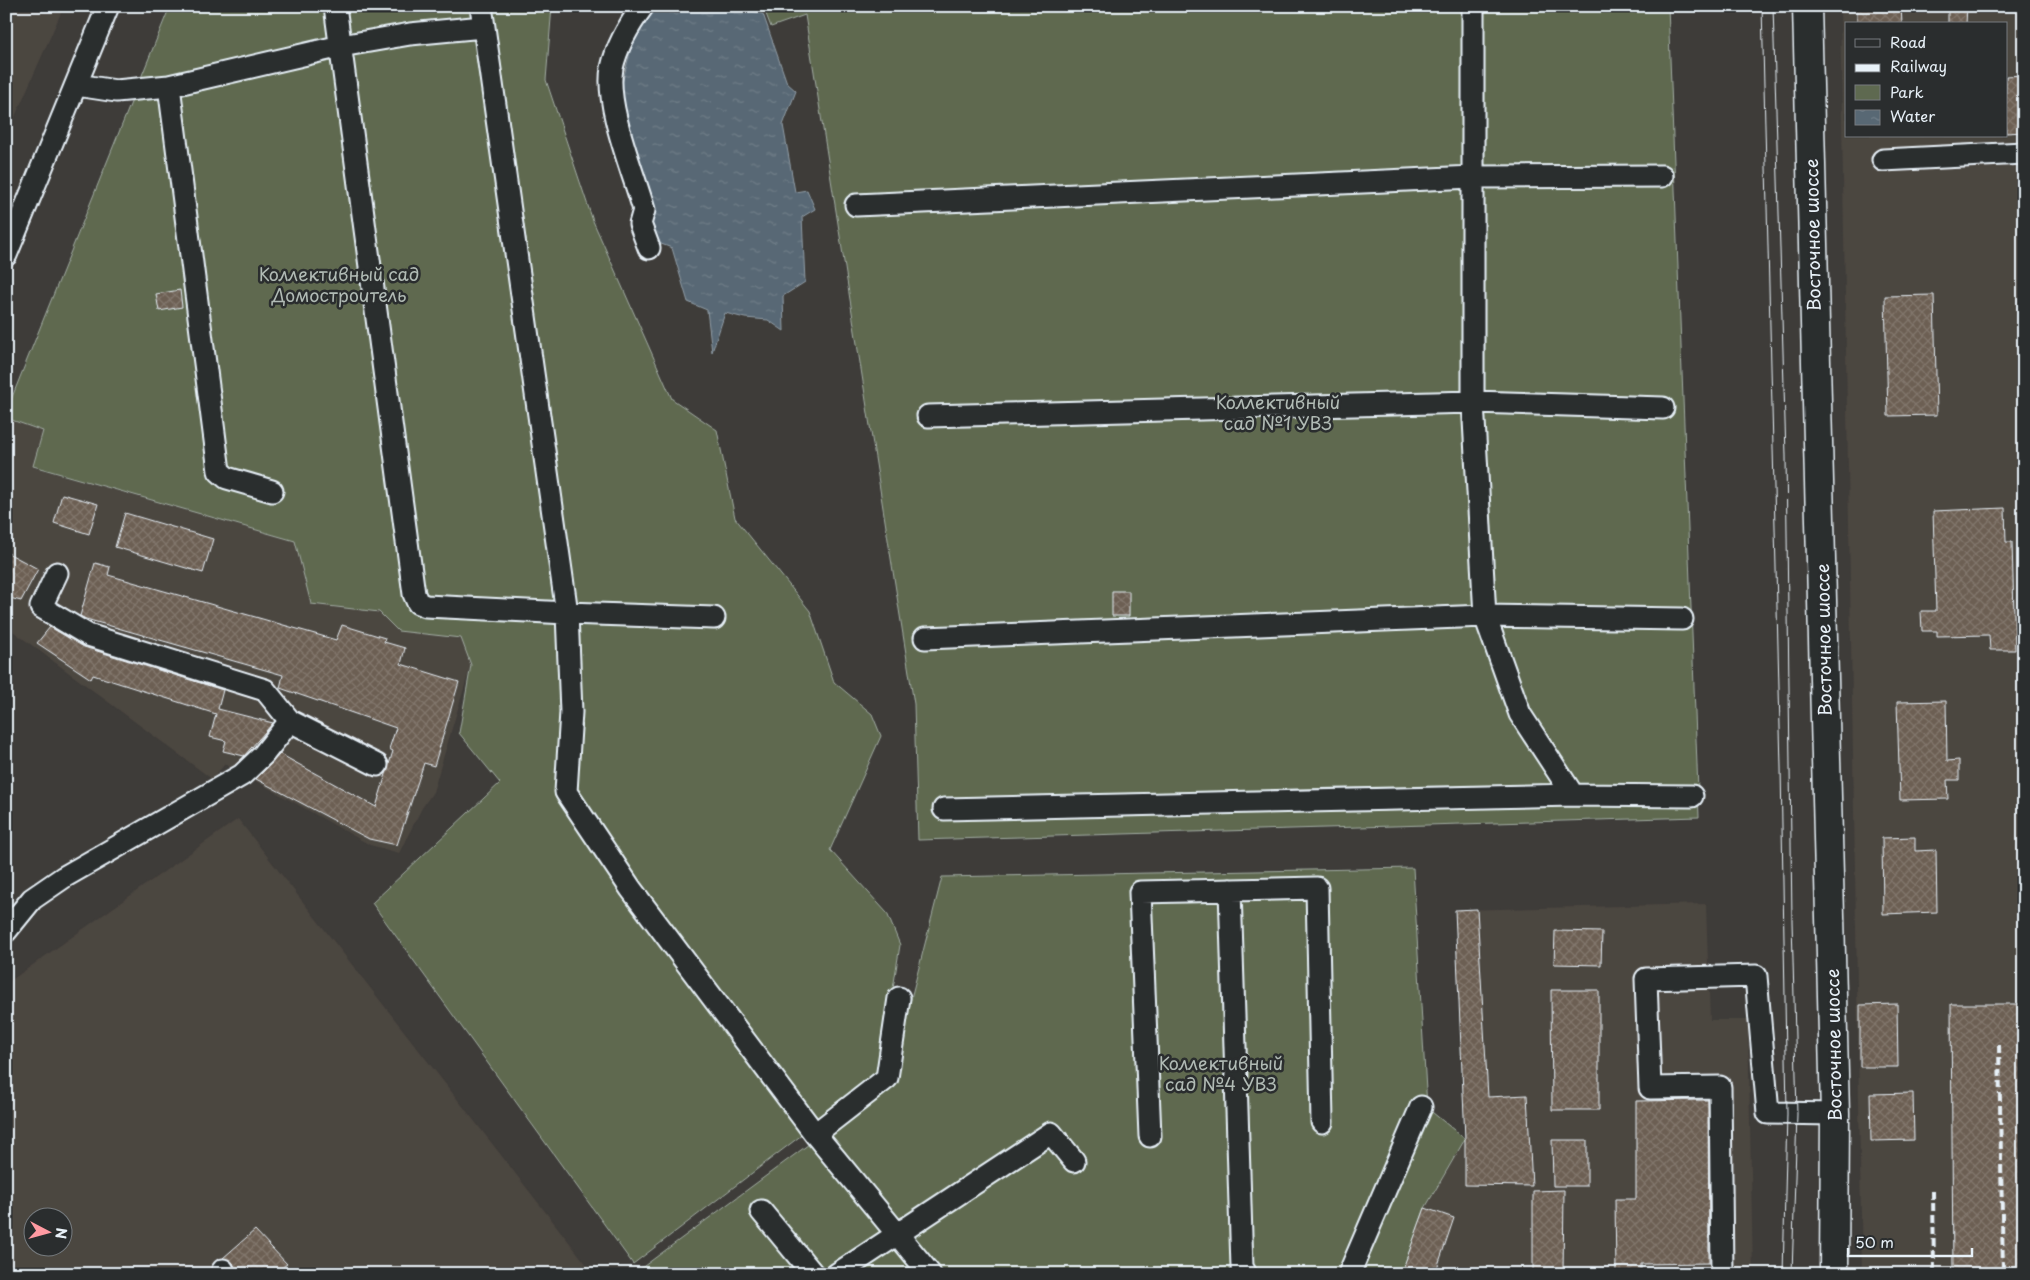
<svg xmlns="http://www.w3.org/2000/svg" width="2030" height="1280" font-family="'Playpen Sans',sans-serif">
<defs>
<pattern id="water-ripples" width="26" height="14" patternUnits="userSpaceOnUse" patternTransform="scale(1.25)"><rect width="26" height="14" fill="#586874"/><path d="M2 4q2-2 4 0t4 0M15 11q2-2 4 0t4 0" fill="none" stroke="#707e89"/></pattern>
<pattern id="building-cross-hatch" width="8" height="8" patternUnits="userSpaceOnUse" patternTransform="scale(1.25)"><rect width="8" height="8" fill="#6c5f52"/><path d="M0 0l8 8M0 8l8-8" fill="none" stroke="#81766c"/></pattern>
</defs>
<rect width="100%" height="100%" fill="#3e3c39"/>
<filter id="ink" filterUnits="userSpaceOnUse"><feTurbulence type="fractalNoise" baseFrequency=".02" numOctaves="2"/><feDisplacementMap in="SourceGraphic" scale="10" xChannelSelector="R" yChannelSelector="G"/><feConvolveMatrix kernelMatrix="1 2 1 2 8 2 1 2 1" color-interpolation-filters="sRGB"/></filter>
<g filter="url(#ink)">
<path fill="#4c4640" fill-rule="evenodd" d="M6,6H64L6,137Z
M1840,6H2024V1274H1862ZM1846,24H2006V136H1846Z
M6,418L43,431L33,467L295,541L311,604L379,612L399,631L461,637L471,665L433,792L422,808L399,853L370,845L225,764L212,779L6,626Z
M238,819L594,1274H6V984ZM32,1218H62V1248H32Z
M1706,904L1710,1020H1748L1753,1274H1401L1425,1208L1465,1139L1455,910Z"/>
<path fill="#5e6950" stroke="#a3ada4" d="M170,6H552L546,80L593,221L672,399L717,430L735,518L810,611L834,682L872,714L881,736L830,850L887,913L900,945L879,1076L633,1264L372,903L500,783L459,733L471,665L461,638L398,631L379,612L311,604L295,541L33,466L43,431L6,418V412Z
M763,6H1668L1699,817L918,840L914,704L805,15L771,27Z
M1413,868L1427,1108L1465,1139L1425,1208L1401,1274H637L636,1272L889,1085L942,877Z"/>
<path fill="url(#water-ripples)" stroke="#929fa9" d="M678,6H732L763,14L787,83L796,91L783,125L795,192L807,190L815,209L802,217L805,282L783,296L784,331L768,320L745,318L725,313L712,352L707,310L688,302L672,248L653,241L647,228L654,206L619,96L635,32L653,11Z"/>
<path fill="url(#building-cross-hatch)" stroke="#e8f1f8" d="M1857,6H1901L1902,24H1857Z
M1948,6H1967L1966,24H1948Z
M2024,75V132L2006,133V76Z
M180,290L182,307L159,311L156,294Z
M1934,295L1937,415L1888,416L1885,296Z
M62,494L98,504L89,534L54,523Z
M2005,508L2006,542H2012L2015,650H1990L1989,635L1937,636V631H1922L1921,611H1936L1933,511Z
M125,513L213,539L203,573L115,547Z
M6,552L38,569L21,601L6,597Z
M95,563L110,567L108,575L336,640L342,625L385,638L384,642L405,648L401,664L459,682L434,766L424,763L397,845L369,839L256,779L280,754L376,807L393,751L389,749L396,728L280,688L283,675L86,619L80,616Z
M1112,591H1129V616H1112Z
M50,627L84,647L223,690L218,709L273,723L244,756L223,751L226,741L210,737L216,714L93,675L91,679L37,643Z
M1946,701L1947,761L1959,760V780H1947L1948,799L1900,800L1897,702Z
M1915,837V851L1936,850L1937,912L1883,914L1882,838Z
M1477,909L1488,1097L1527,1095L1532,1186L1465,1185V1139L1455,910Z
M1555,931L1602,932L1601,965L1554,964Z
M1551,990H1599V1110H1552Z
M1897,1004L1898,1067H1860V1005Z
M1951,1004H2024V1274H1953Z
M1913,1093L1914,1140L1871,1141L1870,1094Z
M1708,1100L1709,1263L1641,1264V1274H1616L1615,1199H1636V1101Z
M1552,1140H1587V1186H1553Z
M1564,1190L1563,1274H1533V1191Z
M1425,1208L1454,1218L1435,1274H1401Z
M255,1230L287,1264L274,1274H235V1269L233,1263L223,1258Z"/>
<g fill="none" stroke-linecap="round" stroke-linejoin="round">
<g stroke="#e8f1f8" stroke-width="25">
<path id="minor" d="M335,6L414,594L418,603L426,606L567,613L714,618
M481,6L567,613L571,712L566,792L631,889L815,1134L930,1274
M643,6C629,25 617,45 612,68C605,106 633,171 644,210L640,224L649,248
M1473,6V402L1485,616L1520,714L1573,795
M77,85L116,91L169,86L341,46L410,34L483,27
M169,86L219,471L227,478L272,491
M1883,160L2024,153
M856,205L1473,177L1662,176
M6,255L108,6
M928,416L1473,402L1663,408
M57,573L41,607L88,635L265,690L290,721L377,765
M925,638L1485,616L1682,619
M944,809L1573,795L1692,796
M1230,890L1242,1267L1246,1274
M6,931L32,899L64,877L242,775L263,755L290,721
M815,1134L887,1078L899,998
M1150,1136L1140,892L1317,888L1322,1122
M761,1211L813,1274
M221,1274L223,1270
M837,1274L1051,1133L1074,1161
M1349,1274L1421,1107
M1722,1274L1720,1087L1650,1088L1646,979L1756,976L1768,1113L1835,1114"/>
</g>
<g stroke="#e8f1f8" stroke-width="31">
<path id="major" d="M1807,6L1835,1114L1834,1274"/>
</g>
<use href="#minor" stroke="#2a2d2e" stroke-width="21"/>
<use href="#major" stroke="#2a2d2e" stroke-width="28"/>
<path stroke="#e8f1f8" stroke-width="1" d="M1762,6L1781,768L1787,1114L1783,1274
M1773,6L1786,456L1792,921L1797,1114L1792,1274"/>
<path stroke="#e8f1f8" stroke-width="4" stroke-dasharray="8 4" stroke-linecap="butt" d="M1999,1045L2003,1274
M1933,1191L1934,1274"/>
</g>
</g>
<g text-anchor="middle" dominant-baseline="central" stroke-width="5" stroke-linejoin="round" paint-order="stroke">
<g font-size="18" fill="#e8f1f8" stroke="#2a2d2e">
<text transform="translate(1812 235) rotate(-91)">Восточное шоссе</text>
<text transform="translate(1823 640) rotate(-91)">Восточное шоссе</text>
<text transform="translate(1833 1045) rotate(-91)">Восточное шоссе</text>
</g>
<g font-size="18" fill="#b1bbb5" stroke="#2a2d2e">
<text x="339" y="273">Коллективный сад<tspan x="339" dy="21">Домостроитель</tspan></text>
<text x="1278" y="401">Коллективный<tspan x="1278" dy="21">сад №1 УВЗ</tspan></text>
<text x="1221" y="1062">Коллективный<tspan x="1221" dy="21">сад №4 УВЗ</tspan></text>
</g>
</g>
<rect width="2030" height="1280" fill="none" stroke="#2a2d2e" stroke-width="25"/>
<rect x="12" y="12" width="2005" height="1255" fill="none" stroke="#e8f1f8" stroke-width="2" filter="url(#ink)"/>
<rect x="1845" y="22" width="162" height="115" fill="#2a2d2e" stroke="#767b7f"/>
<rect x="1855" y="39" width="25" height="8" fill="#2a2d2e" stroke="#767b7f"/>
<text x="1890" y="48" font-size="15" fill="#e8f1f8">Road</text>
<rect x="1855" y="64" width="25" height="8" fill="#e8f1f8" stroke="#767b7f"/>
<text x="1890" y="72" font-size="15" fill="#e8f1f8">Railway</text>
<rect x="1855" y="85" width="25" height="15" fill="#5e6950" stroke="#767b7f"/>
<text x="1890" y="98" font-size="15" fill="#e8f1f8">Park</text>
<rect x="1855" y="110" width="25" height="15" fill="url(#water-ripples)" stroke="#767b7f"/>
<text x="1890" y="122" font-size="15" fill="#e8f1f8">Water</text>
<g transform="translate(48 1232) rotate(96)"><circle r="24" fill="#2a2d2e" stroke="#767b7f"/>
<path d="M0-4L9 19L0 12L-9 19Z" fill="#ff9aa2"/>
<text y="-8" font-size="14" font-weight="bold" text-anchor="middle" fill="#e8f1f8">N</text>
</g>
<path d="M1848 1248v8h124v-8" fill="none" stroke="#e8f1f8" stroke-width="2.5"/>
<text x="1855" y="1248" font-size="15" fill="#e8f1f8" stroke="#2a2d2e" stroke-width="4" paint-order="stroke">50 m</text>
</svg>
